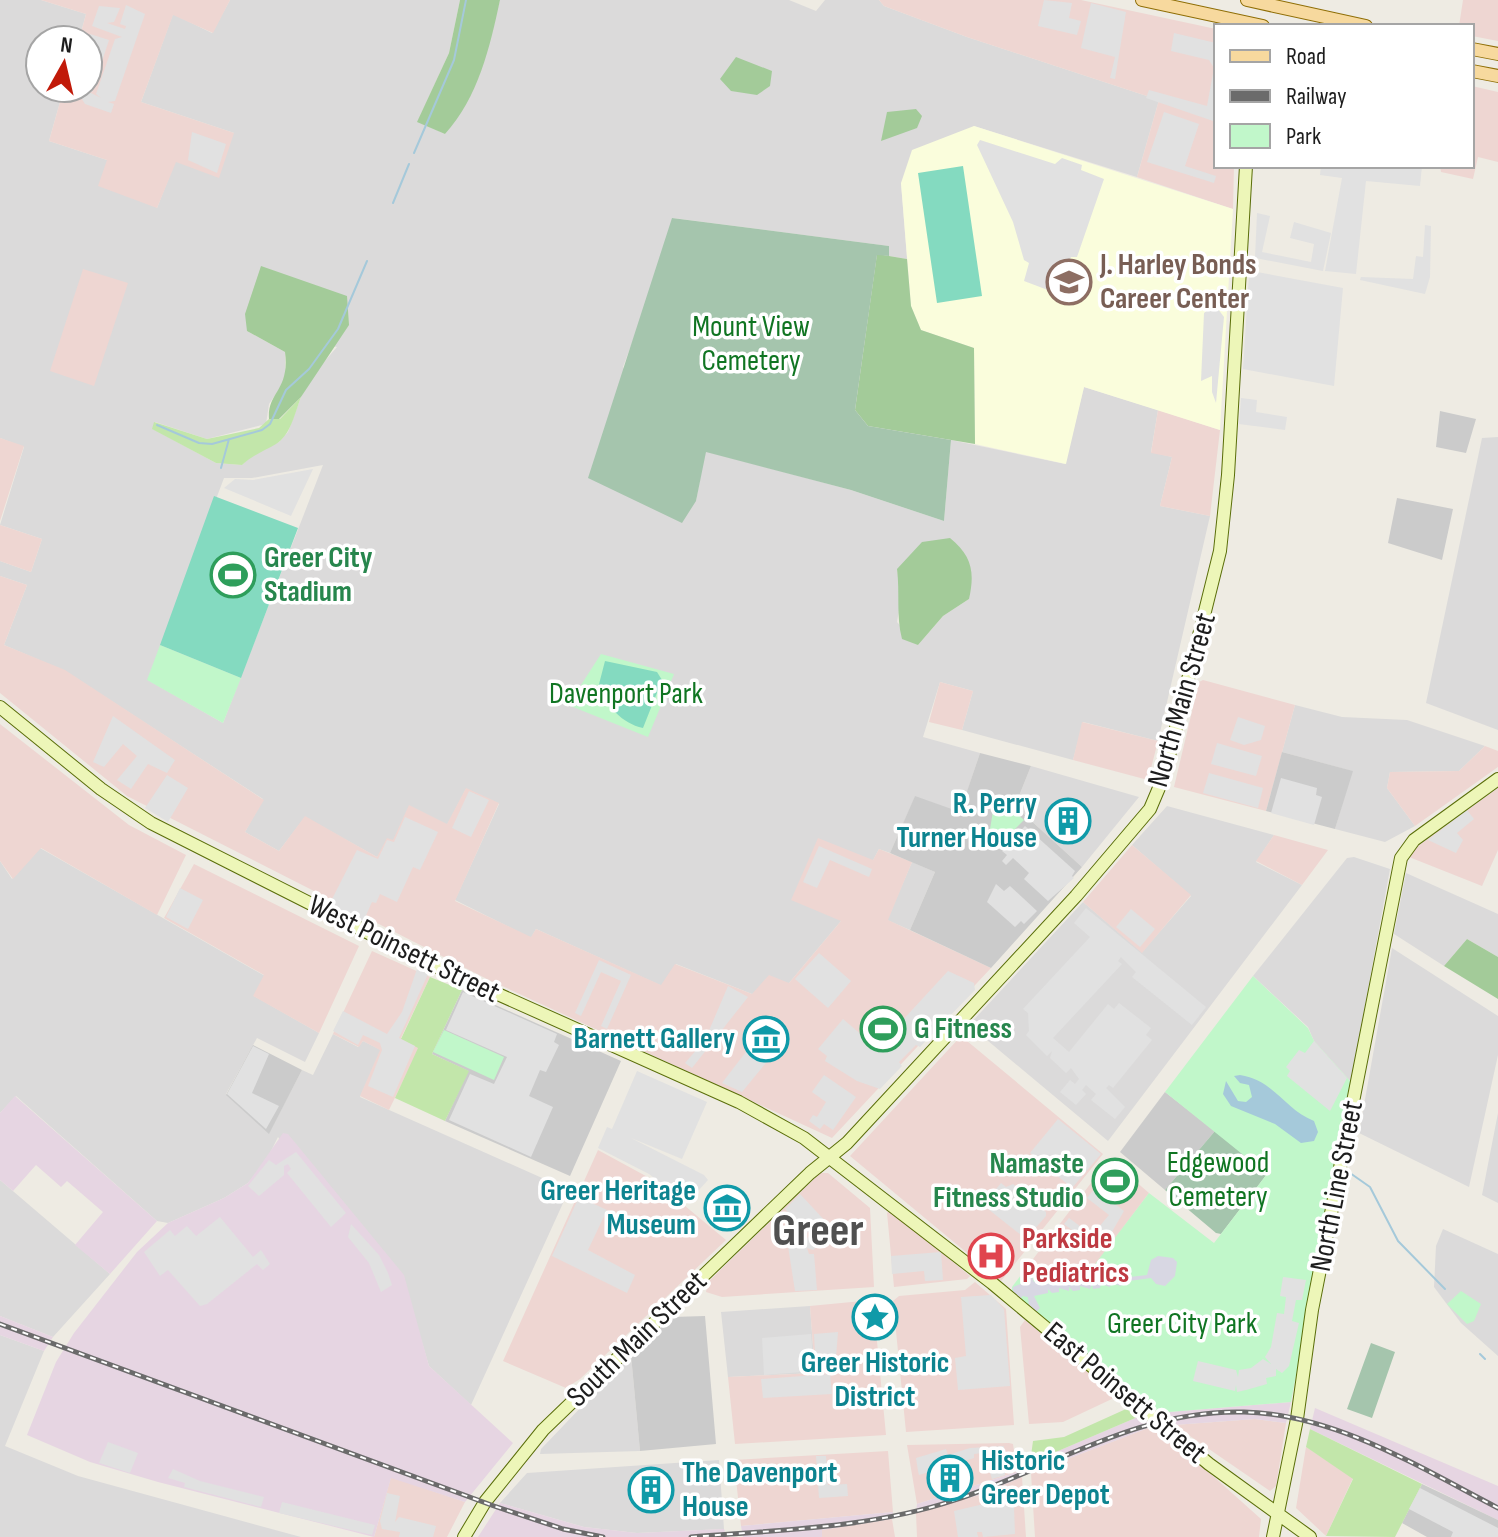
<svg xmlns="http://www.w3.org/2000/svg" width="1498" height="1537" font-family="'Sofia Sans Condensed',sans-serif">
<rect width="100%" height="100%" fill="#eeebe3"/>
<path fill="#dbdada" fill-rule="evenodd" d="M0,0H41L86,14L79,40H40V88H64L49,141L107,160L157,208L175,162L234,133L141,102L173,14L212,33L230,0H460L449,53L418,121L445,134L479,76L500,0H789L816,11L825,0H879L884,6L967,37L1159,100L1137,177L974,126L901,183L907,259L889,256V246L673,218L656,279L623,367L696,501L705,451L851,490L944,521L951,440L1065,464L1084,387L1158,410L1151,452L1172,457L1160,506L1210,516L1158,741L1083,722L1073,760L962,730L973,691L940,682L923,737L980,753L960,813L915,797L890,853L879,849L841,921L789,983L752,994L676,964L662,986L536,929L531,938L455,900L499,804L466,789L447,825L392,841L377,857L305,817L279,851L245,832L263,799L65,671L4,645L27,585L0,576V561L31,572L42,539L0,525L24,447L0,438ZM247,331L337,347L317,370L301,397L288,432L279,442L252,455L242,465L216,463L153,429L155,422L207,439L266,424L269,404L285,381V352ZM323,465L223,723L148,680L224,478H252ZM897,569L969,599L943,616L918,645L897,622L901,598Z
M1498,437V730L1426,703L1482,438Z
M1295,705L1342,717L1407,720L1485,746L1459,771L1390,772L1387,788L1415,826L1385,842L1335,829L1352,771L1282,752Z
M1031,766L1139,797L1082,867L1015,806Z
M1167,806L1274,835L1256,862L1302,885L1108,1141L969,1025L1083,902L1142,952L1191,896L1132,845Z
M40,848L265,976L254,996L319,1033L305,1062L257,1038L226,1094L269,1133L302,1070L313,1075L333,1034L358,1047L363,1041L381,1050L360,1097L569,1190L471,1405L429,1366L421,1339L278,1137L265,1163L248,1183L224,1198L168,1223L157,1221L16,1096L0,1113V861L12,879Z
M1354,857L1390,869L1351,1082L1314,1041L1308,1027L1253,976L1347,858Z
M912,862L935,872L910,930L887,920Z
M1406,873L1498,914V957L1467,939L1444,966L1394,934Z
M1392,948L1498,1016V1055L1469,1187L1359,1133Z
M1498,1113V1203L1482,1195Z
M0,1180L110,1274L53,1337L0,1316Z
M1443,1229L1498,1254V1356L1461,1323L1434,1287L1436,1246Z
M810,1306L815,1373L728,1377L721,1312Z
M0,1335L44,1351L5,1446L78,1476L301,1537H0Z
M631,1355L640,1451L540,1454L541,1449Z
M719,1460L724,1529L637,1533L584,1527L500,1503L527,1473Z"/>
<path fill="#eed6d2" d="M41,0H230L213,33L173,15L141,102L234,133L219,178L176,162L157,208L98,186L107,160L49,141L64,88H88V40H79L86,14Z
M879,0H1081L1216,29V166H1234L1233,209L1137,177L1159,100L967,37L884,6Z
M1463,0H1498V41L1472,36V26H1459Z
M1472,86L1498,92V162L1478,157L1473,179L1441,172L1440,166H1472Z
M83,269L128,283L94,386L50,371Z
M1158,410L1220,430L1210,516L1160,506L1172,457L1151,453Z
M0,438L24,446L0,521Z
M0,525L42,539L31,572L0,561Z
M0,576L27,585L4,645L65,670L264,800L245,832L279,851L305,816L377,857L387,838L393,840L409,805L447,824L466,788L499,803L455,901L531,937L536,929L661,985L675,964L752,994L769,975L789,983L841,921L791,900L818,838L873,860L879,849L912,862L888,920L991,968L832,1138L487,979L127,796L0,693Z
M1203,680L1295,705L1266,811L1174,787L1199,682Z
M940,682L973,691L962,730L929,722Z
M1082,722L1158,741L1148,780L1073,760Z
M0,724L129,825L186,855L157,915L41,848L13,879L0,861Z
M1485,746L1498,751V767L1415,826L1387,788L1390,772L1459,771Z
M1498,788V850L1482,886L1409,857L1414,849Z
M1274,835L1328,850L1302,885L1256,861Z
M1132,845L1191,895L1142,953L1083,902Z
M194,864L359,946L319,1033L253,996L264,975L164,918Z
M372,951L430,977L401,1038L419,1048L389,1110L360,1096L380,1050L363,1041L359,1047L333,1034Z
M961,1036L1103,1154L1001,1281L850,1156Z
M598,1150L655,1181L726,1240L580,1379L566,1388L503,1361Z
M1112,1161L1149,1193L1089,1273L1049,1277L1030,1263L1107,1162Z
M820,1173H828L870,1208L874,1287L722,1297L706,1292L708,1282Z
M890,1210L970,1276L967,1279L894,1287L887,1213Z
M975,1282L1006,1309L1014,1425L906,1432L893,1301L899,1296L965,1290Z
M873,1300L886,1435L735,1444L728,1377L815,1373L810,1306Z
M1025,1320L1112,1392L1114,1398L1063,1422L1029,1424L1020,1327Z
M1255,1419L1286,1423L1276,1486L1270,1491L1174,1425Z
M1156,1425L1261,1519L1259,1537H1035L1031,1473Z
M1009,1443L1013,1444L1017,1472L917,1504L907,1445Z
M1306,1447L1353,1478L1326,1536L1296,1508Z
M888,1451L893,1512L741,1526L734,1460Z
M391,1477L465,1502L447,1537H374Z
M1022,1477L1026,1537H917L916,1513L979,1495Z
M892,1519L895,1537H822L821,1530Z"/>
<path fill="#e6d5e2" d="M15,1096L157,1221L110,1274L75,1245L103,1212L67,1181L61,1187L36,1165L13,1191L0,1180V1113Z
M283,1133L288,1134L404,1275L429,1366L513,1443L465,1502L391,1478L374,1537L158,1482L90,1462L27,1435L56,1362L74,1333L137,1252L168,1223L224,1198L248,1183Z
M0,1316L53,1337L44,1351L0,1335Z
M1291,1402L1286,1423L1255,1419L1174,1425L1157,1413Z
M1315,1408L1498,1486V1520L1310,1429Z
M1140,1416L1156,1425L1031,1473L1030,1463Z
M1017,1472L1022,1477L979,1495L916,1513L917,1504Z
M500,1503L584,1527L637,1533L724,1529L727,1537H478Z
M893,1512L892,1519L822,1530V1537H743L741,1526Z"/>
<path fill="#fafddc" d="M974,126L1233,209L1220,430L1084,387L1066,464L975,444L974,348L921,330L911,306L901,183L912,150Z"/>
<path fill="#cbcbcb" d="M1440,411L1476,419L1466,453L1436,447Z
M1397,498L1453,509L1442,560L1388,543Z
M1282,752L1353,771L1335,829L1266,811Z
M980,753L1031,766L1015,806L1082,867L991,968L910,930L935,872L890,853L915,796L960,812Z
M462,990L621,1061L570,1176L445,1121L468,1071L432,1054Z
M253,1045L302,1070L269,1134L226,1095Z
M1165,1092L1215,1131L1165,1190L1120,1152Z
M705,1316L716,1444L640,1451L631,1355L672,1317Z
M1422,1484L1498,1520V1537H1427L1402,1523Z"/>
<path fill="#c2e6aa" d="M301,397C295,412 291,435 276,444C264,451 253,455 242,465L216,463L152,429L154,422L207,439L259,428L269,419H280Z
M430,977L462,990L432,1054L469,1071L445,1121L395,1098L418,1048L401,1039Z
M1126,1409L1140,1416L1030,1463L1033,1441L1064,1437Z
M1310,1429L1422,1484L1395,1537L1326,1536L1353,1479L1306,1447Z"/>
<path fill="#a3cb99" d="M460,0H500C490,47 478,98 445,134L417,122L449,53Z
M736,57L772,71L770,86L757,95L731,91L720,79Z
M916,109L922,116L917,128L881,141L887,112Z
M877,254L907,259L911,306L921,330L974,348L975,444L868,426L855,410Z
M261,266L347,296L349,325L301,397L279,419H269C267,392 290,391 285,352L247,331L245,314Z
M950,538C972,556 975,572 969,599L943,616L918,645L902,639C896,616 900,593 897,569L922,542Z
M1467,939L1498,957V999L1444,966Z"/>
<path fill="#a5c5ad" d="M672,218L889,246V256L877,255L855,410L868,426L951,440L944,521L851,490L706,452L696,501L682,523L588,478Z
M1215,1131L1267,1174L1221,1234L1216,1233L1165,1190Z
M1371,1343L1395,1352L1372,1418L1347,1409Z"/>
<path fill="#c1f7ca" d="M160,645L241,678L223,723L147,680Z
M601,654L674,674L648,737L568,705Z
M1000,799L1024,820L997,847L989,835L994,805Z
M1253,976L1308,1028L1314,1041L1351,1082L1291,1402L1157,1413L1012,1293V1287L1030,1263L1049,1277L1089,1272L1149,1193L1214,1243L1267,1174L1165,1092Z
M444,1030L504,1057L494,1080L433,1052Z
M1461,1291L1481,1304L1474,1321L1467,1324L1447,1304Z"/>
<path fill="#84dac0" d="M963,166L982,296L937,303L918,173Z
M214,496L298,528L241,678L160,645Z
M605,661L657,672L662,680L643,728C621,723 609,707 598,688Z"/>
<path fill="#e1e1e1" d="M1044,0L1072,3L1069,18L1081,21L1077,35L1038,26Z
M1091,3L1126,12L1115,79L1110,78L1115,57L1081,48Z
M126,5L145,14L115,101L108,102L114,104L111,113L85,104L77,91L78,88H88L90,34L109,40L92,92L87,91L101,98L96,94L115,39L122,37L92,26L99,6L120,8L114,22L107,23L125,29L126,26L120,24Z
M1174,33L1216,43V122L1146,98L1149,90L1207,106L1214,68L1209,60L1171,51Z
M1164,112L1199,124L1185,166L1216,176L1214,183L1147,162Z
M192,132L226,144L217,173L188,160Z
M980,140L1055,164L1062,158L1082,165L1081,170L1104,179L1077,257H1071L1063,274L1075,278L1069,298L1024,281L1029,263L1024,260L1013,222L977,145Z
M1321,166H1422L1420,186L1366,181L1356,274L1325,271L1342,178L1320,175Z
M1257,213L1270,216L1262,252L1311,262L1314,244L1290,238L1294,222L1331,233L1323,271L1255,258Z
M1425,225L1431,226L1430,277L1425,294L1360,280L1361,277L1413,279L1416,256L1423,257Z
M1257,272L1343,288L1334,386L1243,369L1249,274Z
M1210,308L1218,309L1224,317L1216,403L1212,392V376L1201,381L1204,313Z
M1241,398L1257,400L1256,412L1287,417L1285,430L1239,424Z
M313,469L291,516L224,488L235,479L253,480Z
M113,716L175,760L167,773L148,764L131,789L117,780L137,756L123,744L104,767L93,762Z
M1238,717L1265,726L1261,740L1244,745L1230,740Z
M1217,743L1262,756L1256,776L1211,764Z
M1209,773L1263,788L1258,808L1203,793Z
M167,775L188,788L168,822L145,808Z
M1281,778L1317,788L1316,795L1322,797L1314,825L1271,813Z
M469,791L489,800L471,837L452,828Z
M1467,810L1474,819L1457,833L1463,840L1456,853L1428,840Z
M405,817L438,832L420,870L413,867L397,902L380,894L376,903L372,902L363,922L329,905L357,850L378,859L387,840L394,842Z
M1025,826L1075,871L1072,876L1074,878L1048,901L1024,879L1029,873L1013,858L1006,865L1002,861L1007,855L1002,851Z
M819,846L872,869L869,877L830,860L817,888L803,882Z
M996,884L1004,891L1010,886L1037,911L1024,924L1021,921L1015,927L987,902Z
M180,888L203,900L188,929L166,917Z
M1086,908L1206,1007L1192,1025L1132,977L1136,972L1121,957L1118,961L1122,964L1053,1038L1069,1052L1108,1004L1114,1009L1119,1003L1151,1028L1146,1035L1152,1040L1113,1088L1109,1085L1106,1088L1125,1107L1115,1119L1091,1100L1096,1094L1086,1085L1082,1090L1086,1094L1076,1105L1060,1092L1070,1080L1075,1084L1079,1079L1071,1068L1066,1073L1050,1058L1052,1051L1047,1056L1026,1035L1029,1031L1028,1013L1023,1009L1090,937L1074,923Z
M1131,909L1155,929L1140,947L1116,927Z
M819,953L851,981L828,1008L795,979Z
M599,960L631,975L607,1029L601,1026L621,981L601,972L581,1016L575,1013Z
M417,969L428,974L399,1038L415,1046L393,1097L368,1086L382,1050L380,1043L363,1035L358,1045L333,1031L343,1011L387,1034L402,1012Z
M948,971L974,983L975,990L920,1047L916,1045L899,1062L902,1066L880,1089L857,1081L825,1061L827,1056L818,1049L843,1019L877,1048Z
M728,986L748,997L692,1068L685,1063L705,1040Z
M463,992L557,1034L554,1042L559,1045L546,1072L540,1070L529,1096L553,1107L531,1157L449,1120L470,1074L494,1084L507,1057L446,1030Z
M1314,1041L1347,1078L1330,1111L1287,1076L1290,1071L1286,1067L1299,1050L1305,1053Z
M752,1044L770,1058L742,1092L722,1083Z
M253,1046L269,1054L252,1093L279,1106L266,1129L227,1094Z
M637,1071L707,1102L682,1159L631,1138L704,1175L708,1180L687,1203L649,1174L598,1148L607,1127L612,1129Z
M824,1075L856,1097L833,1130L824,1124L820,1129L809,1121L813,1115L817,1117L826,1102L812,1092Z
M1058,1119L1101,1154L1072,1188L1030,1153Z
M296,1152L346,1213L331,1227L287,1173L291,1169L288,1164L284,1166V1175L259,1196L248,1186L269,1160L276,1165Z
M1001,1183L1006,1187L1013,1184L1046,1212V1216L1026,1239L983,1205Z
M1095,1188L1124,1211L1102,1249H1097L1064,1224L1069,1218L1092,1235L1109,1215L1087,1198Z
M800,1194L829,1225L825,1231L828,1236L813,1250L807,1248L809,1254H814L817,1290L795,1291L788,1246L794,1240L800,1246L815,1230L813,1228L807,1233L785,1209Z
M579,1197L607,1210L588,1250L635,1275L627,1293L552,1256Z
M220,1217L253,1257L261,1250L270,1264L263,1270L257,1264L207,1304L200,1306L168,1270L160,1276L144,1252L170,1230L175,1236L187,1226L196,1236Z
M351,1224L379,1255L388,1273L392,1285L381,1292L369,1263L348,1237Z
M941,1252L943,1280L925,1281L924,1271L892,1274L891,1256Z
M1283,1277L1306,1280L1302,1300H1296L1292,1321L1299,1323L1289,1366L1282,1373L1276,1369V1376L1266,1378L1267,1384L1246,1390L1237,1392L1236,1385L1235,1391L1193,1381L1198,1361L1236,1370L1238,1377L1239,1370L1251,1368L1263,1359L1271,1364L1265,1357L1271,1347L1277,1313L1284,1314L1286,1297L1280,1296Z
M991,1295L1004,1309L1010,1386L958,1390L955,1358L966,1356L961,1297Z
M838,1332L835,1370L816,1371L814,1334Z
M811,1334L814,1371L764,1375L762,1338Z
M830,1374L832,1394L763,1398L761,1379Z
M108,1442L138,1453L130,1473L99,1463Z
M1004,1446L1005,1475L992,1479L985,1456L992,1455L991,1452L974,1454V1458L919,1475L918,1471L916,1458L946,1449L948,1455L970,1448Z
M816,1456H826L828,1485L847,1484L848,1496L819,1498Z
M173,1469L200,1481L264,1497L261,1507L184,1487L185,1483L168,1478Z
M1420,1488L1498,1528V1537H1451L1453,1532L1409,1509Z
M387,1493L400,1496L395,1522L399,1517L436,1526L433,1537H399L400,1532L382,1529L380,1521Z
M1018,1496L1019,1506L1014,1507L1015,1534L983,1537L982,1532H977L978,1537H958L954,1511Z
M282,1502L375,1525L372,1535L279,1513Z"/>
<path fill="#d8d7e3" d="M1158,1256L1173,1258L1177,1262L1175,1276L1165,1286L1156,1284L1151,1278L1121,1282V1286L1111,1283L1110,1287L1101,1284L1100,1288L1093,1289L1092,1284L1090,1289L1080,1286V1290L1073,1291L1069,1287V1291L1059,1288V1292L1052,1293L1048,1289V1293L1034,1296L1040,1308L1036,1312L1029,1307L1028,1297L1022,1296L1021,1300L1013,1293V1287L1025,1282L1024,1272L1030,1264L1036,1268L1031,1275L1034,1282L1047,1280L1048,1284L1051,1280L1061,1283V1279L1068,1278L1071,1282V1278L1079,1277L1080,1281L1089,1277L1092,1280V1276L1099,1275L1100,1279L1103,1275L1109,1274L1110,1278L1120,1274L1121,1278L1147,1275L1151,1260Z"/>
<path fill="#a5c9da" d="M1240,1075C1274,1080 1284,1109 1314,1121L1318,1132L1314,1141L1301,1143L1275,1124L1231,1106L1223,1094L1226,1081L1238,1101L1246,1102L1252,1097L1249,1085L1240,1083L1234,1076Z"/>
<g fill="none" stroke-linecap="round" stroke-linejoin="round">
<path stroke="#a5c9da" stroke-width="2" d="M414,153L454,60L466,0
M393,203L409,164
M157,425L199,443L212,444L262,430L270,424L286,390L309,369L338,329L367,261
M221,468L229,439
M1350,1173L1370,1187L1398,1241L1445,1289
M1480,1354L1485,1359"/>
<g stroke="#5a6e09" stroke-width="14">
<path id="secondary" d="M0,707L101,789L151,823L424,961L739,1102L804,1138L992,1283L1209,1464L1310,1537
M464,1537L485,1502L543,1430L810,1173L847,1143L1076,896L1150,809L1164,776L1220,551L1228,475L1246,166
M1273,1537L1297,1419L1312,1310L1401,858L1414,840L1498,779"/>
</g>
<g stroke="#8f6e06" stroke-width="14">
<path id="primary" d="M1142,0L1263,26
M1247,0L1366,26
M1472,49L1498,54
M1472,71L1498,76"/>
</g>
<use href="#secondary" stroke="#edf6b8" stroke-width="12"/>
<use href="#primary" stroke="#f7d99e" stroke-width="12"/>
<g stroke="#6b6b6b" stroke-width="5">
<path id="rail" d="M0,1324L494,1506L563,1529L603,1537
M691,1537C779,1530 871,1528 955,1500C1052,1468 1138,1409 1244,1412C1335,1414 1419,1467 1498,1508"/>
</g>
<use href="#rail" stroke="#fff" stroke-width="2" stroke-dasharray="6" stroke-linecap="butt"/>
</g>
<defs>
<g id="school-ring" transform="scale(2.3)"><circle r="9.5" fill="#fff" stroke="#8d6e63" stroke-width="1.5"/><path d="M0-5L7-2L0 1L-7-2ZM-4 1L0 2.5L4 1V4Q0 6-4 4Z" fill="#8d6e63"/></g>
<g id="stadium-ring" transform="scale(2.3)"><circle r="9.5" fill="#fff" stroke="#2e9e5b" stroke-width="1.5"/><path d="M0-5a6.5 5 0 1 0 0 10a6.5 5 0 1 0 0-10ZM-3.5-1.8h7v3.6h-7Z" fill="#2e9e5b"/></g>
<g id="building-ring" transform="scale(2.3)"><circle r="9.5" fill="#fff" stroke="#0f9aa8" stroke-width="1.5"/><path d="M-4-6H4V6H1V3H-1V6H-4ZM-2.5-4.3h1.7v1.8h-1.7ZM.8-4.3h1.7v1.8H.8ZM-2.5-1h1.7V.8h-1.7ZM.8-1h1.7V.8H.8Z" fill="#0f9aa8"/></g>
<g id="museum-ring" transform="scale(2.3)"><circle r="9.5" fill="#fff" stroke="#0f9aa8" stroke-width="1.5"/><path d="M0-6L6-3V-2H-6V-3ZM-5-1h2V3h-2ZM-1-1h2V3h-2ZM3-1h2V3H3ZM-6 4H6V6H-6Z" fill="#0f9aa8"/></g>
<g id="hospital-ring" transform="scale(2.3)"><circle r="9.5" fill="#fff" stroke="#e0444e" stroke-width="1.5"/><path d="M-5-5h3v3.5h4V-5h3V5h-3V1.5h-4V5h-3Z" fill="#e0444e"/></g>
<g id="sight-ring" transform="scale(2.3)"><circle r="9.5" fill="#fff" stroke="#0f9aa8" stroke-width="1.5"/><path d="M0-6L1.8-2.2L6-1.7L2.9 1.2L3.7 5.4L0 3.3L-3.7 5.4L-2.9 1.2L-6-1.7L-1.8-2.2Z" fill="#0f9aa8"/></g>
</defs>
<g fill-rule="evenodd">
<use href="#school-ring" x="1069" y="282"/>
<use href="#stadium-ring" x="233" y="575"/>
<use href="#building-ring" x="1068" y="821"/>
<use href="#stadium-ring" x="883" y="1029"/>
<use href="#museum-ring" x="766" y="1039"/>
<use href="#stadium-ring" x="1115" y="1181"/>
<use href="#museum-ring" x="727" y="1208"/>
<use href="#hospital-ring" x="991" y="1256"/>
<use href="#sight-ring" x="875" y="1317"/>
<use href="#building-ring" x="950" y="1478"/>
<use href="#building-ring" x="651" y="1490"/>
</g>
<g text-anchor="middle" dominant-baseline="central" stroke-width="7" stroke-linejoin="round" paint-order="stroke">
<g font-size="30" font-weight="bold" fill="#785e54" stroke="#fff" text-anchor="start">
<text x="1100" y="265">J. Harley Bonds<tspan x="1100" dy="34">Career Center</tspan></text>
</g>
<g font-size="30" fill="#107522" stroke="#fff">
<text x="751" y="327">Mount View<tspan x="751" dy="34">Cemetery</tspan></text>
<text x="626" y="694">Davenport Park</text>
<text x="1218" y="1163">Edgewood<tspan x="1218" dy="34">Cemetery</tspan></text>
<text x="1182" y="1324">Greer City Park</text>
</g>
<g font-size="30" font-weight="bold" fill="#27864d" stroke="#fff" text-anchor="start">
<text x="264" y="558">Greer City<tspan x="264" dy="34">Stadium</tspan></text>
<text x="914" y="1029">G Fitness</text>
<text x="1084" y="1164" text-anchor="end">Namaste<tspan x="1084" dy="34">Fitness Studio</tspan></text>
</g>
<g font-size="30" fill="#1d1d1d" stroke="#fff">
<text transform="translate(1182 700) rotate(-74)">North Main Street</text>
<text transform="translate(404 949) rotate(26)">West Poinsett Street</text>
<text transform="translate(1337 1186) rotate(-79)">North Line Street</text>
<text transform="translate(637 1339) rotate(-44)">South Main Street</text>
<text transform="translate(1125 1393) rotate(40)">East Poinsett Street</text>
</g>
<g font-size="30" font-weight="bold" fill="#0d838f" stroke="#fff" text-anchor="end">
<text x="1037" y="804">R. Perry<tspan x="1037" dy="34">Turner House</tspan></text>
<text x="735" y="1039">Barnett Gallery</text>
<text x="696" y="1191">Greer Heritage<tspan x="696" dy="34">Museum</tspan></text>
<text x="875" y="1363" text-anchor="middle">Greer Historic<tspan x="875" dy="34">District</tspan></text>
<text x="981" y="1461" text-anchor="start">Historic<tspan x="981" dy="34">Greer Depot</tspan></text>
<text x="682" y="1473" text-anchor="start">The Davenport<tspan x="682" dy="34">House</tspan></text>
</g>
<g font-size="30" font-weight="bold" fill="#be3a42" stroke="#fff" text-anchor="start">
<text x="1022" y="1239">Parkside<tspan x="1022" dy="34">Pediatrics</tspan></text>
</g>
<g font-size="46" font-weight="bold" fill="#505050" stroke="#fff">
<text x="818" y="1231">Greer</text>
</g>
</g>
<rect x="1214" y="24" width="260" height="144" fill="#ffffff" stroke="#a5a5a5" stroke-width="2"/>
<rect x="1230" y="50" width="40" height="12" fill="#f7d99e" stroke="#a5a5a5" stroke-width="2"/>
<text x="1286" y="64" font-size="24" fill="#1d1d1d">Road</text>
<rect x="1230" y="90" width="40" height="12" fill="#6b6b6b" stroke="#a5a5a5" stroke-width="2"/>
<text x="1286" y="104" font-size="24" fill="#1d1d1d">Railway</text>
<rect x="1230" y="124" width="40" height="24" fill="#c1f7ca" stroke="#a5a5a5" stroke-width="2"/>
<text x="1286" y="144" font-size="24" fill="#1d1d1d">Park</text>
<g transform="translate(64 64) rotate(8)"><circle r="38" fill="#ffffff" stroke="#a5a5a5" stroke-width="2"/>
<path d="M0-6L14 30L0 20L-14 30Z" fill="#c11a09"/>
<text y="-12" font-size="22" font-weight="bold" text-anchor="middle" fill="#1d1d1d">N</text>
</g>
</svg>
